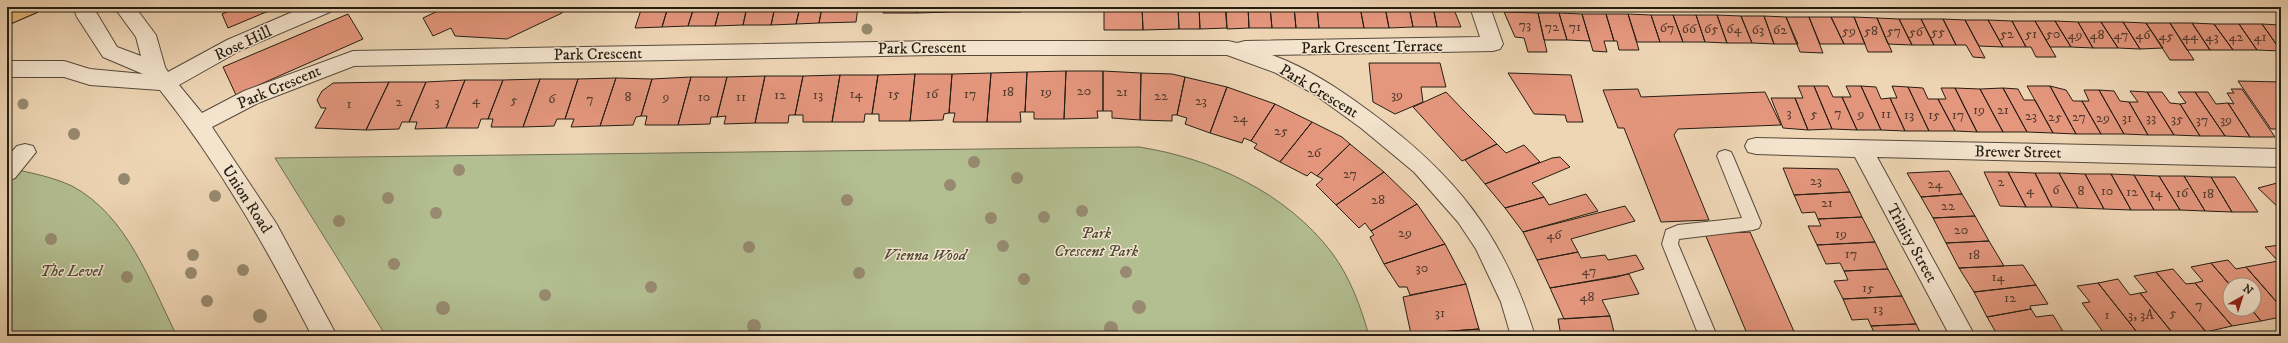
<svg xmlns="http://www.w3.org/2000/svg" width="2288" height="343" font-family="'IM FELL DW Pica',serif">
<rect width="100%" height="100%" fill="#eed5b4"/>
<filter id="stains"><feTurbulence type="fractalNoise" baseFrequency=".005" numOctaves="4"/><feColorMatrix values="0 0 0 0 .2 0 0 0 0 .09 0 0 0 0 .02 0 0 0 .5 -.17"/></filter>
<radialGradient id="worn" r=".72"><stop offset=".6" stop-color="#630" stop-opacity="0"/><stop offset="1" stop-color="#630" stop-opacity=".3"/></radialGradient>
<path fill="#b3be91" stroke="#6c6e52" d="M1139,147C1211,158 1287,193 1332,253C1350,277 1361,307 1369,336H386L275,158Z
M7,168C28,172 53,177 72,186C128,216 150,283 177,336H7Z"/>
<path fill="#e5977e" stroke="#241d13" d="M239,7H278L228,28L222,14Z
M438,7H566L562,13L507,39L455,36L451,28L433,36L423,18L440,10Z
M642,7H668L662,27L635,28Z
M668,7H694L688,26L662,27Z
M694,7H720L715,26H688Z
M720,7H747L743,25L715,26Z
M747,7H775L771,25H743Z
M775,7H800L796,24L771,25Z
M800,7H822L819,23L796,24Z
M822,7H858L856,22L819,23Z
M884,7H918L917,13H883Z
M918,7H953L952,12L917,13Z
M953,7H987V12H952Z
M987,7H1022L1021,12H987Z
M1104,7H1142L1143,30H1104Z
M1142,7H1178L1179,29L1143,30Z
M1178,7H1199L1200,29H1179Z
M1199,7H1225L1227,28L1200,29Z
M1226,7H1248L1249,28L1227,29Z
M1248,7H1270L1272,28H1249Z
M1270,7H1294L1296,28H1272Z
M1294,7H1317L1319,28H1296Z
M1317,7H1360L1364,28H1319Z
M1360,7H1385L1389,28H1364Z
M1385,7H1409L1413,27L1389,28Z
M1409,7H1433L1437,27H1413Z
M1433,7H1453L1461,27H1437Z
M1504,12L1538,13L1547,52H1528L1524,38L1515,37Z
M1538,13H1559L1567,40H1544Z
M1559,13L1582,14L1590,41L1567,40Z
M348,14L363,39L236,95L223,67Z
M1582,14H1606L1614,41H1604L1607,52L1593,51Z
M1606,14H1628L1639,50H1619L1617,41H1614Z
M1628,14L1651,15L1660,42H1637Z
M1651,15H1673L1683,42H1660Z
M1673,15H1696L1705,42H1683Z
M1696,15H1717L1727,43L1705,42Z
M1717,15L1741,16L1752,43H1727Z
M1741,16H1764L1774,44L1752,43Z
M1764,16L1786,17L1798,44H1774Z
M1786,17H1809L1823,53L1800,52Z
M1809,17H1831L1844,44H1820Z
M1831,17H1854L1865,44H1844Z
M1854,17L1877,18L1892,52H1868Z
M1877,18L1899,19L1912,45L1888,44Z
M1899,19H1921L1934,45H1912Z
M1921,19H1943L1956,45H1934Z
M1943,19L1965,20L1985,58L1973,57L1966,45H1956Z
M1965,20H1988L2003,47L1979,46Z
M1988,20L2012,21L2026,47H2003Z
M2012,21H2035L2056,57H2036L2031,47H2026Z
M2035,21H2055L2071,47H2050Z
M2055,21L2078,22L2093,48L2071,47Z
M2078,22H2101L2118,48H2093Z
M2101,22H2123L2140,49L2118,48Z
M2123,22L2146,23L2163,48L2140,49Z
M2146,23H2170L2194,60H2170Z
M2170,23H2192L2210,50H2187Z
M2192,23L2214,24L2233,50H2210Z
M2214,24H2239L2257,50H2233Z
M2239,24H2262L2281,51L2257,50Z
M2262,24L2281,25V51Z
M1369,63H1440L1446,87H1421L1423,102L1395,114L1373,102Z
M1066,71H1103V111H1097L1098,118L1064,119Z
M1066,71L1064,119H1034V112H1025L1027,72Z
M1103,71L1141,73L1140,120L1112,118V111H1103Z
M1027,72L1025,112H1020L1021,122H987L991,73Z
M991,73L987,122H953L955,113H949L952,74Z
M1141,73L1172,74L1185,77L1177,115H1172V121L1140,120Z
M1508,73L1571,75L1583,122H1567L1565,115L1534,114Z
M915,74L910,121H879V114H872L878,75Z
M915,74H952L949,113L944,114L943,120L910,121Z
M840,75L832,122H803V115H795L803,76Z
M840,75H878L872,114H865L864,122H832Z
M765,76L755,123L724,124L726,116L717,117L727,77Z
M765,76H803L795,115H789L788,123H755Z
M691,77L678,125H645L647,116H641L652,79Z
M691,77H727L717,117H711L710,124L678,125Z
M1185,77L1227,87L1210,133L1185,124L1187,118L1177,115Z
M616,78L600,126L571,127L574,119H565L578,79Z
M616,78L652,79L641,116L636,117L633,125L600,126Z
M540,79L523,127H491L493,119H488L503,80Z
M540,79H578L565,119H557L554,126L523,127Z
M465,80L446,128L415,129L417,122H409L426,82Z
M465,80H503L488,119H481L478,128H446Z
M2238,81L2281,82V129H2271Z
M389,82L366,130L315,128L326,108H321L317,100L322,91L333,83Z
M389,82H426L409,122H402L399,129L366,130Z
M1798,86H1814L1832,129L1808,130L1795,98H1803Z
M1814,86H1828L1833,97H1842L1857,130L1832,129Z
M1846,86H1861L1881,130H1857L1842,97H1851Z
M1861,86L1876,87L1881,99L1890,98L1905,131L1881,130Z
M1892,86L1908,87L1929,131H1905L1890,98H1897Z
M2027,86H2050L2076,134L2053,133Z
M2050,86L2066,90L2073,101H2082L2101,134H2076Z
M1227,87L1275,104L1251,141L1244,138L1242,143L1210,133Z
M1908,87L1923,88L1928,99H1938L1955,131H1929Z
M1941,88H1955L1977,132L1955,131L1938,99H1946Z
M1955,88L1980,89L2003,132H1977Z
M2003,88L2027,132H2003L1980,89Z
M2003,88L2018,89L2024,100H2035L2053,133L2027,132Z
M1638,89L1641,97L1765,92L1781,125L1678,129L1674,135L1709,220L1661,222L1624,128H1618L1603,90Z
M2231,89H2242L2275,137H2250L2228,103L2234,104L2227,93H2234Z
M2084,90H2099L2124,134H2101L2082,101H2089Z
M2099,90L2114,91L2120,101L2129,102L2148,135L2124,134Z
M2130,91L2147,92L2174,135H2148L2129,102H2138Z
M1446,92L1465,112L1497,144L1462,161L1413,107Z
M2147,92H2162L2170,103L2180,104L2200,136L2174,135Z
M2178,92H2195L2225,136H2200L2180,104L2186,103Z
M2195,92H2208L2216,104L2228,103L2250,137L2225,136Z
M1771,98H1795L1808,130L1783,128Z
M1275,104L1312,122L1280,162L1254,148L1257,144L1251,141Z
M1312,122L1342,137L1350,144L1317,176L1311,172L1307,176L1280,162Z
M1350,144L1384,172L1336,205L1316,185L1323,179L1317,176Z
M1497,144L1506,153L1524,145L1540,162L1485,184L1465,160Z
M1560,157L1570,167L1532,183L1544,197L1505,208L1485,184L1552,158Z
M1783,168L1838,169L1850,192L1794,195Z
M1949,171L1962,194L1921,197L1907,173Z
M1384,172L1417,204L1371,231L1365,223L1359,228L1336,205Z
M1984,172H2008L2026,207L2000,206Z
M2008,172L2035,173L2052,207H2026Z
M2035,173H2059L2078,208L2052,207Z
M2059,173L2085,174L2104,209L2078,208Z
M2085,174H2111L2131,210L2104,209Z
M2111,174L2134,175L2154,210H2131Z
M2134,175L2159,176L2180,210H2154Z
M2159,176H2184L2205,211L2180,210Z
M2184,176L2211,177L2232,212L2205,211Z
M2211,177H2235L2258,212H2232Z
M2281,182V210L2258,188Z
M1850,192L1862,217L1818,219L1815,212L1802,213L1794,195Z
M1586,194L1598,211L1523,232L1505,208L1544,197L1549,205Z
M1962,194L1975,216L1933,218L1921,197Z
M1417,204L1445,244L1384,264L1370,237L1374,235L1371,231Z
M1625,206L1635,221L1571,239L1578,252L1537,260L1523,232Z
M1975,216L1989,241L1946,243L1933,218Z
M1862,217L1875,242L1817,245L1808,226H1821L1818,219Z
M1750,232L1796,336H1748L1705,234Z
M1989,241L2004,266L1959,268L1946,243Z
M1875,242L1888,269L1844,271L1840,263L1826,264L1817,245Z
M1445,244L1466,284L1410,295L1407,287H1399L1384,264Z
M2280,245H2281V307L2246,267L2278,261L2265,247Z
M1578,252L1581,258L1605,255L1608,260L1636,255L1644,269L1617,277L1550,288L1537,260Z
M2228,260L2236,269L2246,267L2281,307V317L2261,321L2251,309H2254V285H2230L2211,263Z
M2211,263L2230,285V309H2251L2261,321L2232,326L2195,283L2203,281L2191,267Z
M2023,265L2036,285L1974,292L1959,268Z
M1888,269L1902,296L1843,299L1834,281L1848,280L1844,271Z
M2173,269L2186,284L2195,283L2232,326L2206,332L2156,272Z
M2156,272L2206,332L2175,336L2140,293L2147,292L2134,276Z
M1629,274L1639,294L1602,300L1610,316L1564,319L1550,288Z
M2118,279L2130,295L2140,293L2175,336H2140L2098,283Z
M2098,283L2140,336H2106L2082,303L2090,302L2077,286Z
M1466,284L1479,329L1411,334L1403,297Z
M2036,285L2048,304L2030,306L2031,309L1987,317L1974,292Z
M1902,296L1916,324L1871,326L1868,319L1852,320L1843,299Z
M2031,309L2036,317L2053,315L2064,333L2043,336H1998L1987,317Z
M1610,316L1615,336H1561L1558,319Z
M1916,324L1922,336H1876L1871,326Z
M1479,329L1481,336H1411V334Z"/>
<g fill="none" stroke-linecap="round" stroke-linejoin="round">
<g stroke="#564b3b" stroke-width="2">
<path id="lane" d="M1725,150L1731,152L1733,156L1761,223L1759,228L1753,230L1679,239L1678,244L1717,336H1699L1662,244L1666,230L1678,225L1742,218L1717,156L1719,152Z"/>
</g>
<g stroke="#564b3b" stroke-width="2">
<path id="street" d="M73,7H93L117,47L141,56L136,37L114,7H135L156,35L165,67L168,72L227,40L304,7H333L330,12L241,50L179,85L202,113L244,91L353,51L935,41H1228L1237,43L1245,41L1480,37L1470,7H1490L1503,44L1500,49L1493,51L1272,55C1308,68 1339,89 1369,111C1455,174 1503,234 1535,336H1511L1501,302L1476,249L1458,222L1414,172L1361,128L1314,94L1276,73L1227,55H935L354,66L258,103L212,127L276,223L337,336H312C267,249 221,167 160,90L90,85L64,77H7V61H64L90,69L143,74L103,57L77,17Z
M1756,138L2281,149V167L1877,157L1975,336H1950L1855,157L1756,154L1748,152L1745,146L1748,140Z
M25,144L33,146L36,152L15,178L7,181V157L17,146Z"/>
</g>
<g stroke="#241d13" stroke-width="2">
<path id="highway" d="M13,7H40L37,12L7,25V10Z"/>
</g>
<use href="#lane" fill="#f4e4ce" fill-rule="evenodd"/>
<use href="#street" fill="#f4e4ce" fill-rule="evenodd"/>
<use href="#highway" fill="#e7ba7a" fill-rule="evenodd"/>
</g>
<g fill="#978a70">
<circle cx="867" cy="29" r="5.5"/>
<circle cx="23" cy="104" r="5.5"/>
<circle cx="74" cy="134" r="6"/>
<circle cx="974" cy="162" r="6"/>
<circle cx="459" cy="170" r="6"/>
<circle cx="1017" cy="178" r="6"/>
<circle cx="124" cy="179" r="6"/>
<circle cx="950" cy="185" r="6"/>
<circle cx="215" cy="196" r="6"/>
<circle cx="388" cy="198" r="6"/>
<circle cx="847" cy="200" r="6"/>
<circle cx="1082" cy="211" r="6"/>
<circle cx="436" cy="213" r="6"/>
<circle cx="1044" cy="217" r="6"/>
<circle cx="991" cy="218" r="6"/>
<circle cx="339" cy="221" r="6"/>
<circle cx="51" cy="239" r="6"/>
<circle cx="1003" cy="246" r="6"/>
<circle cx="749" cy="247" r="6"/>
<circle cx="193" cy="255" r="6"/>
<circle cx="394" cy="264" r="6"/>
<circle cx="243" cy="270" r="6"/>
<circle cx="1126" cy="272" r="6"/>
<circle cx="191" cy="273" r="6"/>
<circle cx="859" cy="273" r="6"/>
<circle cx="127" cy="277" r="6"/>
<circle cx="1024" cy="279" r="6"/>
<circle cx="651" cy="287" r="6"/>
<circle cx="545" cy="295" r="6"/>
<circle cx="207" cy="301" r="6"/>
<circle cx="1139" cy="307" r="7"/>
<circle cx="443" cy="308" r="7"/>
<circle cx="260" cy="316" r="7"/>
<circle cx="754" cy="326" r="7"/>
<circle cx="1111" cy="328" r="7"/>
</g>
<g text-anchor="middle" dominant-baseline="central" stroke-width="3" stroke-linejoin="round" paint-order="stroke">
<g font-size="14" fill="#543c2e">
<text x="1525" y="25">73</text>
<text x="1552" y="27">72</text>
<text x="1575" y="27">71</text>
<text x="1667" y="28">67</text>
<text x="1689" y="29">66</text>
<text x="1711" y="29">65</text>
<text x="1734" y="29">64</text>
<text x="1758" y="30">63</text>
<text x="1780" y="30">62</text>
<text x="1849" y="31">59</text>
<text x="1871" y="31">58</text>
<text x="1894" y="31">57</text>
<text x="1916" y="32">56</text>
<text x="1938" y="32">55</text>
<text x="2007" y="34">52</text>
<text x="2031" y="34">51</text>
<text x="2053" y="34">50</text>
<text x="2075" y="35">49</text>
<text x="2097" y="35">48</text>
<text x="2121" y="35">47</text>
<text x="2143" y="35">46</text>
<text x="2166" y="36">45</text>
<text x="2190" y="36">44</text>
<text x="2212" y="37">43</text>
<text x="2236" y="37">42</text>
<text x="2260" y="37">41</text>
<text x="1084" y="91">20</text>
<text x="1008" y="92">18</text>
<text x="1046" y="92">19</text>
<text x="1122" y="92">21</text>
<text x="856" y="94">14</text>
<text x="894" y="94">15</text>
<text x="932" y="94">16</text>
<text x="970" y="94">17</text>
<text x="780" y="95">12</text>
<text x="818" y="95">13</text>
<text x="1397" y="95">39</text>
<text x="1161" y="96">22</text>
<text x="628" y="97">8</text>
<text x="666" y="97">9</text>
<text x="704" y="97">10</text>
<text x="741" y="97">11</text>
<text x="552" y="99">6</text>
<text x="590" y="99">7</text>
<text x="476" y="100">4</text>
<text x="514" y="100">5</text>
<text x="1201" y="101">23</text>
<text x="399" y="102">2</text>
<text x="437" y="102">3</text>
<text x="349" y="104">1</text>
<text x="1979" y="110">19</text>
<text x="2003" y="110">21</text>
<text x="1789" y="113">3</text>
<text x="1838" y="113">7</text>
<text x="1814" y="114">5</text>
<text x="1861" y="114">9</text>
<text x="1886" y="114">11</text>
<text x="1909" y="115">13</text>
<text x="1934" y="115">15</text>
<text x="1958" y="115">17</text>
<text x="2031" y="116">23</text>
<text x="2055" y="117">25</text>
<text x="2079" y="117">27</text>
<text x="1240" y="118">24</text>
<text x="2103" y="118">29</text>
<text x="2127" y="118">31</text>
<text x="2151" y="118">33</text>
<text x="2177" y="119">35</text>
<text x="2202" y="120">37</text>
<text x="2226" y="120">39</text>
<text x="1281" y="131">25</text>
<text x="1314" y="153">26</text>
<text x="1350" y="174">27</text>
<text x="1816" y="181">23</text>
<text x="2001" y="182">2</text>
<text x="1935" y="184">24</text>
<text x="2030" y="190">4</text>
<text x="2056" y="190">6</text>
<text x="2081" y="191">8</text>
<text x="2107" y="191">10</text>
<text x="2132" y="192">12</text>
<text x="2156" y="193">14</text>
<text x="2182" y="193">16</text>
<text x="2208" y="194">18</text>
<text x="1378" y="200">28</text>
<text x="1827" y="203">21</text>
<text x="1948" y="206">22</text>
<text x="1961" y="230">20</text>
<text x="1405" y="233">29</text>
<text x="1841" y="234">19</text>
<text x="1554" y="235">46</text>
<text x="1851" y="254">17</text>
<text x="1974" y="255">18</text>
<text x="1422" y="268">30</text>
<text x="1589" y="271">47</text>
<text x="1998" y="277">14</text>
<text x="1868" y="288">15</text>
<text x="1587" y="297">48</text>
<text x="2010" y="298">12</text>
<text x="2199" y="305">7</text>
<text x="1878" y="309">13</text>
<text x="1440" y="313">31</text>
<text x="2173" y="313">5</text>
<text x="2107" y="315">1</text>
<text x="2141" y="315">3, 3A</text>
</g>
<g font-size="16" fill="#241d13" stroke="#f4e4ce">
<text transform="translate(243 43) rotate(-25)">Rose Hill</text>
<text transform="translate(1372 47) rotate(-1)">Park Crescent Terrace</text>
<text transform="translate(922 48) rotate(-1)">Park Crescent</text>
<text transform="translate(598 54) rotate(-1)">Park Crescent</text>
<text transform="translate(279 87) rotate(-23)">Park Crescent</text>
<text transform="translate(1319 91) rotate(31)">Park Crescent</text>
<text transform="translate(2018 152) rotate(1)">Brewer Street</text>
<text transform="translate(247 199) rotate(57)">Union Road</text>
<text transform="translate(1912 243) rotate(61)">Trinity Street</text>
</g>
<g font-size="16" font-style="italic" fill="#4f4d39" stroke="#f4e4ce">
<text x="1096" y="233">Park<tspan x="1096" dy="18">Crescent Park</tspan></text>
<text x="925" y="255">Vienna Wood</text>
<text x="71" y="271">The Level</text>
</g>
</g>
<rect width="2288" height="343" fill="none" stroke="#eed5b4" stroke-width="24"/>
<rect x="8" y="8" width="2272" height="327" fill="none" stroke="#241d13" stroke-width="2"/>
<rect x="12" y="12" width="2264" height="319" fill="none" stroke="#241d13"/>
<g transform="translate(2242 297) rotate(39)"><circle r="19" fill="#f4e4ce" stroke="#a19483"/>
<path d="M0-3L7 15L0 10L-7 15Z" fill="#8f2418"/>
<text y="-6" font-size="11" font-weight="bold" text-anchor="middle" fill="#241d13">N</text>
</g>
<rect width="100%" height="100%" filter="url(#stains)"/>
<rect width="100%" height="100%" fill="url(#worn)"/>
</svg>
